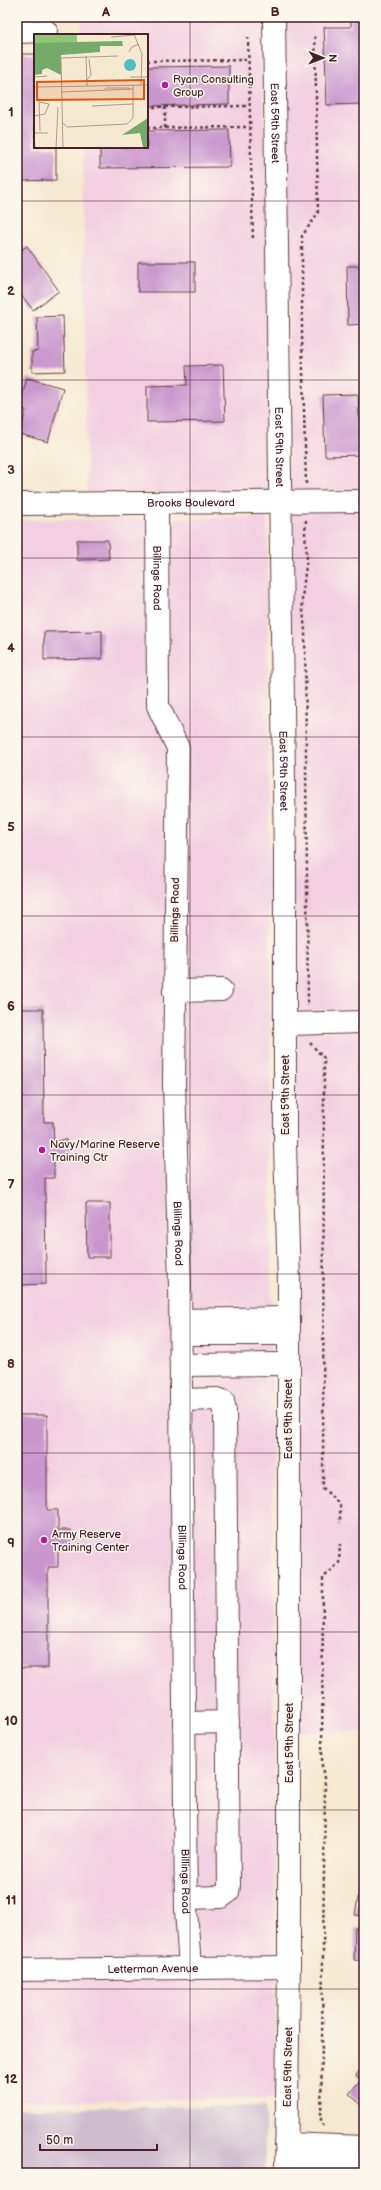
<svg xmlns="http://www.w3.org/2000/svg" width="381" height="2190" font-family="'Balsamiq Sans',sans-serif">
<rect width="100%" height="100%" fill="#fbf7ec"/>
<filter id="ink" filterUnits="userSpaceOnUse"><feTurbulence type="fractalNoise" baseFrequency=".025" numOctaves="2"/><feDisplacementMap in="SourceGraphic" scale="8" xChannelSelector="R" yChannelSelector="G"/><feConvolveMatrix kernelMatrix="1 2 1 2 8 2 1 2 1" color-interpolation-filters="sRGB"/></filter>
<filter id="wash" filterUnits="userSpaceOnUse"><feTurbulence type="fractalNoise" baseFrequency=".012" numOctaves="4" result="noise"/><feDisplacementMap in="SourceGraphic" scale="16" xChannelSelector="R" yChannelSelector="G"/><feGaussianBlur stdDeviation="0.9" result="paint"/><feColorMatrix in="noise" values="0 0 0 0 0 0 0 0 0 0 0 0 0 0 0 0 0 1.4 0 .05"/><feComposite in="paint" operator="in"/></filter>
<g filter="url(#wash)">
<rect width="100%" height="100%" fill="#f5e9d2"/>
<path fill="#f2cfe1" d="M81,17H262L273,491L87,493L83,147H147V35H81Z
M287,17H364V1026H291Z
M267,517L276,2099L17,2101V520Z
M292,1031H364V1732H293Z"/>
<path fill="#cfbdcf" d="M265,2106V2173H17V2108Z"/>
<g id="blocks">
<path fill="#c996ce" d="M351,17H364V104L327,105L324,27H351Z
M17,54H35V147H56V180L17,181Z
M229,66V104L147,106V67Z
M229,130L230,167L100,168V147H147V131Z
M27,246L59,291L33,310L17,290V253Z
M138,262H195V292H138Z
M347,266H364V324L348,325Z
M63,316L65,371L32,372V352L38,351L37,317Z
M223,365L225,421L147,422V386L187,385L186,366Z
M27,378L63,388L48,442L20,434L26,410L19,408Z
M358,394L361,455L325,456L323,395Z
M77,540H108L109,559L77,560Z
M102,631V659L44,660V632Z
M17,1009H43L44,1122H53L54,1142L66,1139L67,1161L54,1159V1178H45L46,1284L17,1285Z
M86,1203H110V1257H87Z
M17,1415H47V1510H58V1530H71V1550H58V1567H48V1668H17Z
M360,1886L364,1887V1916L355,1915Z
M355,1928L364,1929V1961L354,1960Z
M362,2068L364,2070V2107L349,2094L361,2079L356,2075Z"/>
</g>
</g>
<g filter="url(#ink)">
<use href="#blocks" fill-opacity="0" stroke="#643d44" stroke-width="1"/>
<g fill="none" stroke-linecap="round" stroke-linejoin="round">
<g stroke="#643d44" stroke-width="24">
<g id="minor">
<path id="s1" d="M274,17L285,859V1145L289,1283V1967L286,2173"/>
<path d="M17,32L46,31"/>
<path id="s2" d="M157,503L158,706L178,748L174,1083L180,1284L186,1909L190,1969"/>
<path id="s3" d="M17,504L364,501"/>
<path d="M174,991L221,990"/>
<path d="M286,1024L364,1022"/>
<path d="M180,1320L288,1318"/>
<path d="M183,1334H288"/>
<path d="M181,1365L288,1364"/>
<path d="M181,1400L217,1399L223,1401L225,1411L229,1885L228,1892L221,1897L186,1898"/>
<path d="M184,1723L228,1722"/>
<path id="s4" d="M17,1970L289,1967"/>
<path d="M286,2144L364,2147"/>
<path d="M286,2165H364"/>
</g>
</g>
<path stroke="#643d44" stroke-width="2.5" stroke-dasharray="3 3" stroke-linecap="butt" d="M248,37L253,241
M147,61L248,60
M147,107L249,106
M165,107V128
M147,128L250,127
M306,484L302,335V236L318,213L315,34
M306,520L305,534L307,556L302,599L305,631L308,1006
M310,1043L324,1058L323,1488L340,1505V1523
M324,2126L321,2121L325,1784L322,1766L323,1578L339,1563L340,1544"/>
<use href="#minor" stroke="#fff" stroke-width="22"/>
</g>
</g>
<path fill="none" stroke="#4a1f2b" stroke-width="1" stroke-opacity="0.55" d="M190,17V2173M17,201H364M17,380H364M17,558H364M17,737H364M17,916H364M17,1095H364M17,1274H364M17,1453H364M17,1632H364M17,1810H364M17,1989H364"/>
<g fill="#b5179e" stroke="#fbf7ec" stroke-width="1.5">
<circle cx="165" cy="85" r="4"/>
<circle cx="42" cy="1150" r="4"/>
<circle cx="44" cy="1540" r="4"/>
</g>
<g text-anchor="middle" dominant-baseline="central" stroke-width="3" stroke-linejoin="round" paint-order="stroke">
<g font-size="11" fill="#4a1f2b" stroke="#fbf7ec" text-anchor="start">
<text x="173" y="79">Ryan Consulting<tspan x="173" dy="13">Group</tspan></text>
<text x="50" y="1144">Navy/Marine Reserve<tspan x="50" dy="13">Training Ctr</tspan></text>
<text x="52" y="1534">Army Reserve<tspan x="52" dy="13">Training Center</tspan></text>
</g>
<g font-size="11" fill="#4a1f2b" stroke="#fbf7ec">
<text stroke="none"><textPath href="#s1" startOffset="106">East 59th Street</textPath></text>
<text stroke="none"><textPath href="#s1" startOffset="430">East 59th Street</textPath></text>
<text stroke="none"><textPath href="#s3" startOffset="174">Brooks Boulevard</textPath></text>
<text stroke="none"><textPath href="#s2" startOffset="75">Billings Road</textPath></text>
<text stroke="none"><textPath href="#s1" startOffset="754">East 59th Street</textPath></text>
<text transform="translate(175 910) rotate(-89)">Billings Road</text>
<text transform="translate(285 1095) rotate(-90)">East 59th Street</text>
<text stroke="none"><textPath href="#s2" startOffset="735">Billings Road</textPath></text>
<text transform="translate(288 1419) rotate(-90)">East 59th Street</text>
<text stroke="none"><textPath href="#s2" startOffset="1059">Billings Road</textPath></text>
<text transform="translate(289 1743) rotate(-90)">East 59th Street</text>
<text stroke="none"><textPath href="#s2" startOffset="1383">Billings Road</textPath></text>
<text stroke="none"><textPath href="#s4" startOffset="136">Letterman Avenue</textPath></text>
<text transform="translate(288 2067) rotate(-89)">East 59th Street</text>
</g>
</g>
<g transform="translate(34 34)">
<rect width="114" height="114" fill="#f5e9d2"/>
<path d="M0,0H43V10H0Z" fill="#90c678"/>
<path d="M88,7L89,12H66V18L27,21V41L13,34L8,36V40L0,41L1,9ZM114,84V113H109L106,99L88,101Z" fill="#74ab68"/>
<path d="M90 31a6 6 0 1 1 12 0a6 6 0 1 1-12 0Z" fill="#4fbdc4"/>
<path fill="none" stroke="#b1988f" stroke-width="1" d="M100,0L108,20L107,51M77,3L100,1M95,18L98,13L105,10M52,22L53,52M0,43L13,42M96,43H114M53,46L57,41L55,25M0,53L114,51M71,56L72,54H95V56M28,58L99,55M5,64L6,97M58,72L99,70M0,82L11,80L15,70L5,68M29,89L33,93L93,90L99,84V51M0,99H14M0,100L1,114M22,114L24,73M29,114L27,24L84,22"/>
<path fill="#e0560e" fill-opacity="0.15" stroke="#e0560e" stroke-width="2" d="M110,46V65L3,66V48Z"/>
<rect width="114" height="114" fill="none" stroke="#4a1f2b" stroke-width="2"/>
</g>
<rect width="381" height="2190" fill="none" stroke="#fbf7ec" stroke-width="44"/>
<g transform="translate(323 58) rotate(91)" stroke="#fbf7ec" stroke-width="3" paint-order="stroke">
<path d="M0-3L7 15L0 10L-7 15Z" fill="#4a1f2b"/>
<text y="-6" font-size="11" font-weight="bold" text-anchor="middle" fill="#4a1f2b">N</text>
</g>
<path d="M40 2144v6h117v-6" fill="none" stroke="#4a1f2b" stroke-width="2"/>
<text x="46" y="2144" font-size="12" fill="#4a1f2b" stroke="#fbf7ec" stroke-width="3" paint-order="stroke">50 m</text>
<rect x="22" y="22" width="337" height="2146" fill="none" stroke="#4a1f2b" stroke-width="1.5"/>
<g font-size="13" text-anchor="middle" font-weight="bold" fill="#4a1f2b">
<text x="106" y="16">A</text>
<text x="275" y="16">B</text>
<text x="11" y="116">1</text>
<text x="11" y="295">2</text>
<text x="11" y="474">3</text>
<text x="11" y="652">4</text>
<text x="11" y="831">5</text>
<text x="11" y="1010">6</text>
<text x="11" y="1189">7</text>
<text x="11" y="1368">8</text>
<text x="11" y="1547">9</text>
<text x="11" y="1725">10</text>
<text x="11" y="1904">11</text>
<text x="11" y="2083">12</text>
</g>
</svg>
